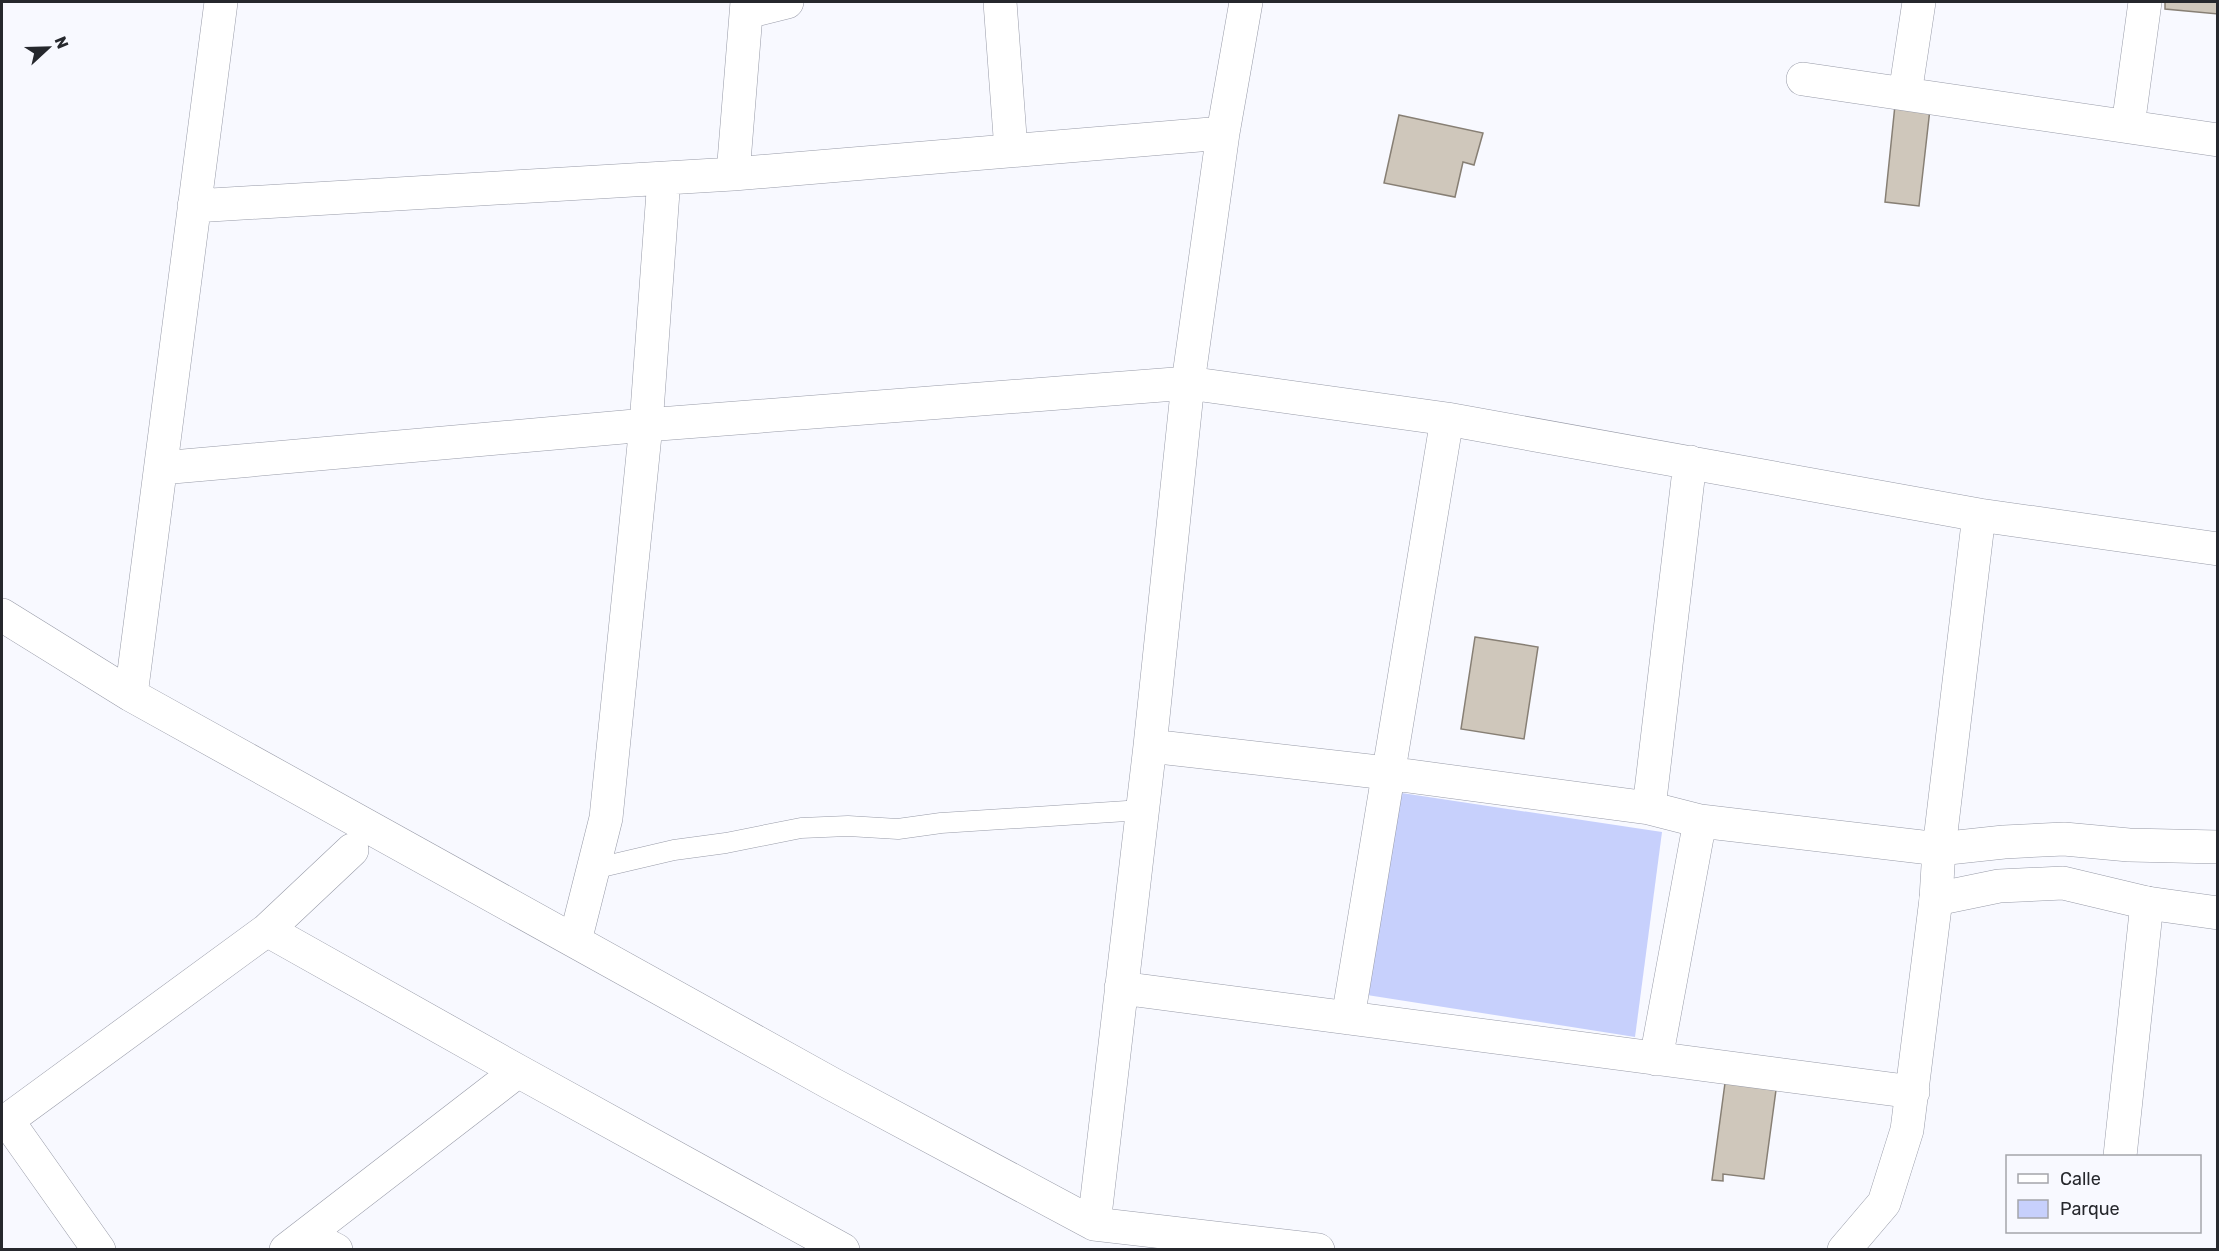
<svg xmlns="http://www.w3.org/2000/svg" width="2219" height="1251" font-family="Rubik,sans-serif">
<rect width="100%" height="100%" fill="#f8f9ff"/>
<path fill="#c7d0fc" d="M1395,792L1662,832L1635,1037L1367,995Z"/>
<path fill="#cfc7bb" stroke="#877f74" stroke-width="1.5" d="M2165,2H2218V14L2165,9Z
M1895,105L1930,109L1919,206L1885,202Z
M1399,115L1483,133L1474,165L1463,162L1455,197L1384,183Z
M1475,637L1538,647L1524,739L1461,729Z
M1725,1083L1776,1090L1764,1179L1723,1174V1181L1712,1180Z"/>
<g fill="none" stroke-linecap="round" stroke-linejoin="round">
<g stroke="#989ba8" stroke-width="21">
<path id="service" d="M593,869L674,850L726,843L801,828L848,826L898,829L941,823L1142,810"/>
</g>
<g stroke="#989ba8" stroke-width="34">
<path id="minor" d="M1000,2L1011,150
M747,12L787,2
M1803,79L2218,140
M1905,94L1919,2
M2128,126L2145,2
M733,174L747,2
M194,206L733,174L1223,133
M161,468L646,425L1188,383L1447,419L1979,515L2218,549
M2,615L131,695L832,1084L1094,1224L1318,1250
M131,695L221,2
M1150,746L1387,773L1649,808L1700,821L1939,849
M1649,808L1690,462
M267,930L518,1071L843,1250
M575,941L606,818L646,425L664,178
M1121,988L1913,1092
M1348,1018L1447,419
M1656,1059L1700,821
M7,1120L99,1250
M2,1124L267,930L352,850
M2120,1156L2147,903
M1094,1224L1150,746L1188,383L1223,133L1246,2
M307,1235L336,1250
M286,1250L518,1071
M1844,1250L1884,1203L1907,1130L1936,899L1939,849L1979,515"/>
</g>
<g stroke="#989ba8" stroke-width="34">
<path id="tertiary" d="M1939,849L2004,842L2064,839L2129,845L2218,847
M1936,899L1999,886L2063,883L2147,903L2218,913"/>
</g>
<use href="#service" stroke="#fff" stroke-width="20"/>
<use href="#minor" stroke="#fff" stroke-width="33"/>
<use href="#tertiary" stroke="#fff" stroke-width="33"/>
</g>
<rect width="2219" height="1251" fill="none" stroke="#26282d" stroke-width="6"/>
<rect x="2006" y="1155" width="195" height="78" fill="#f8f9ff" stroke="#a4a5ab" stroke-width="1.5"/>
<rect x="2018" y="1174" width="30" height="9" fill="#ffffff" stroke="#a4a5ab" stroke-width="1.5"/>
<text x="2060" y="1185" font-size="18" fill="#26282d">Calle</text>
<rect x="2018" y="1200" width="30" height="18" fill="#c7d0fc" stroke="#a4a5ab" stroke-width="1.5"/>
<text x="2060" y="1215" font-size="18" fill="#26282d">Parque</text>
<g transform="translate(48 48) rotate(68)" stroke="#f8f9ff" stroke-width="4.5" paint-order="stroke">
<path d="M0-4.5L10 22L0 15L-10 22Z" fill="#26282d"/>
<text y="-9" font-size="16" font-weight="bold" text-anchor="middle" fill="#26282d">N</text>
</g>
</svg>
